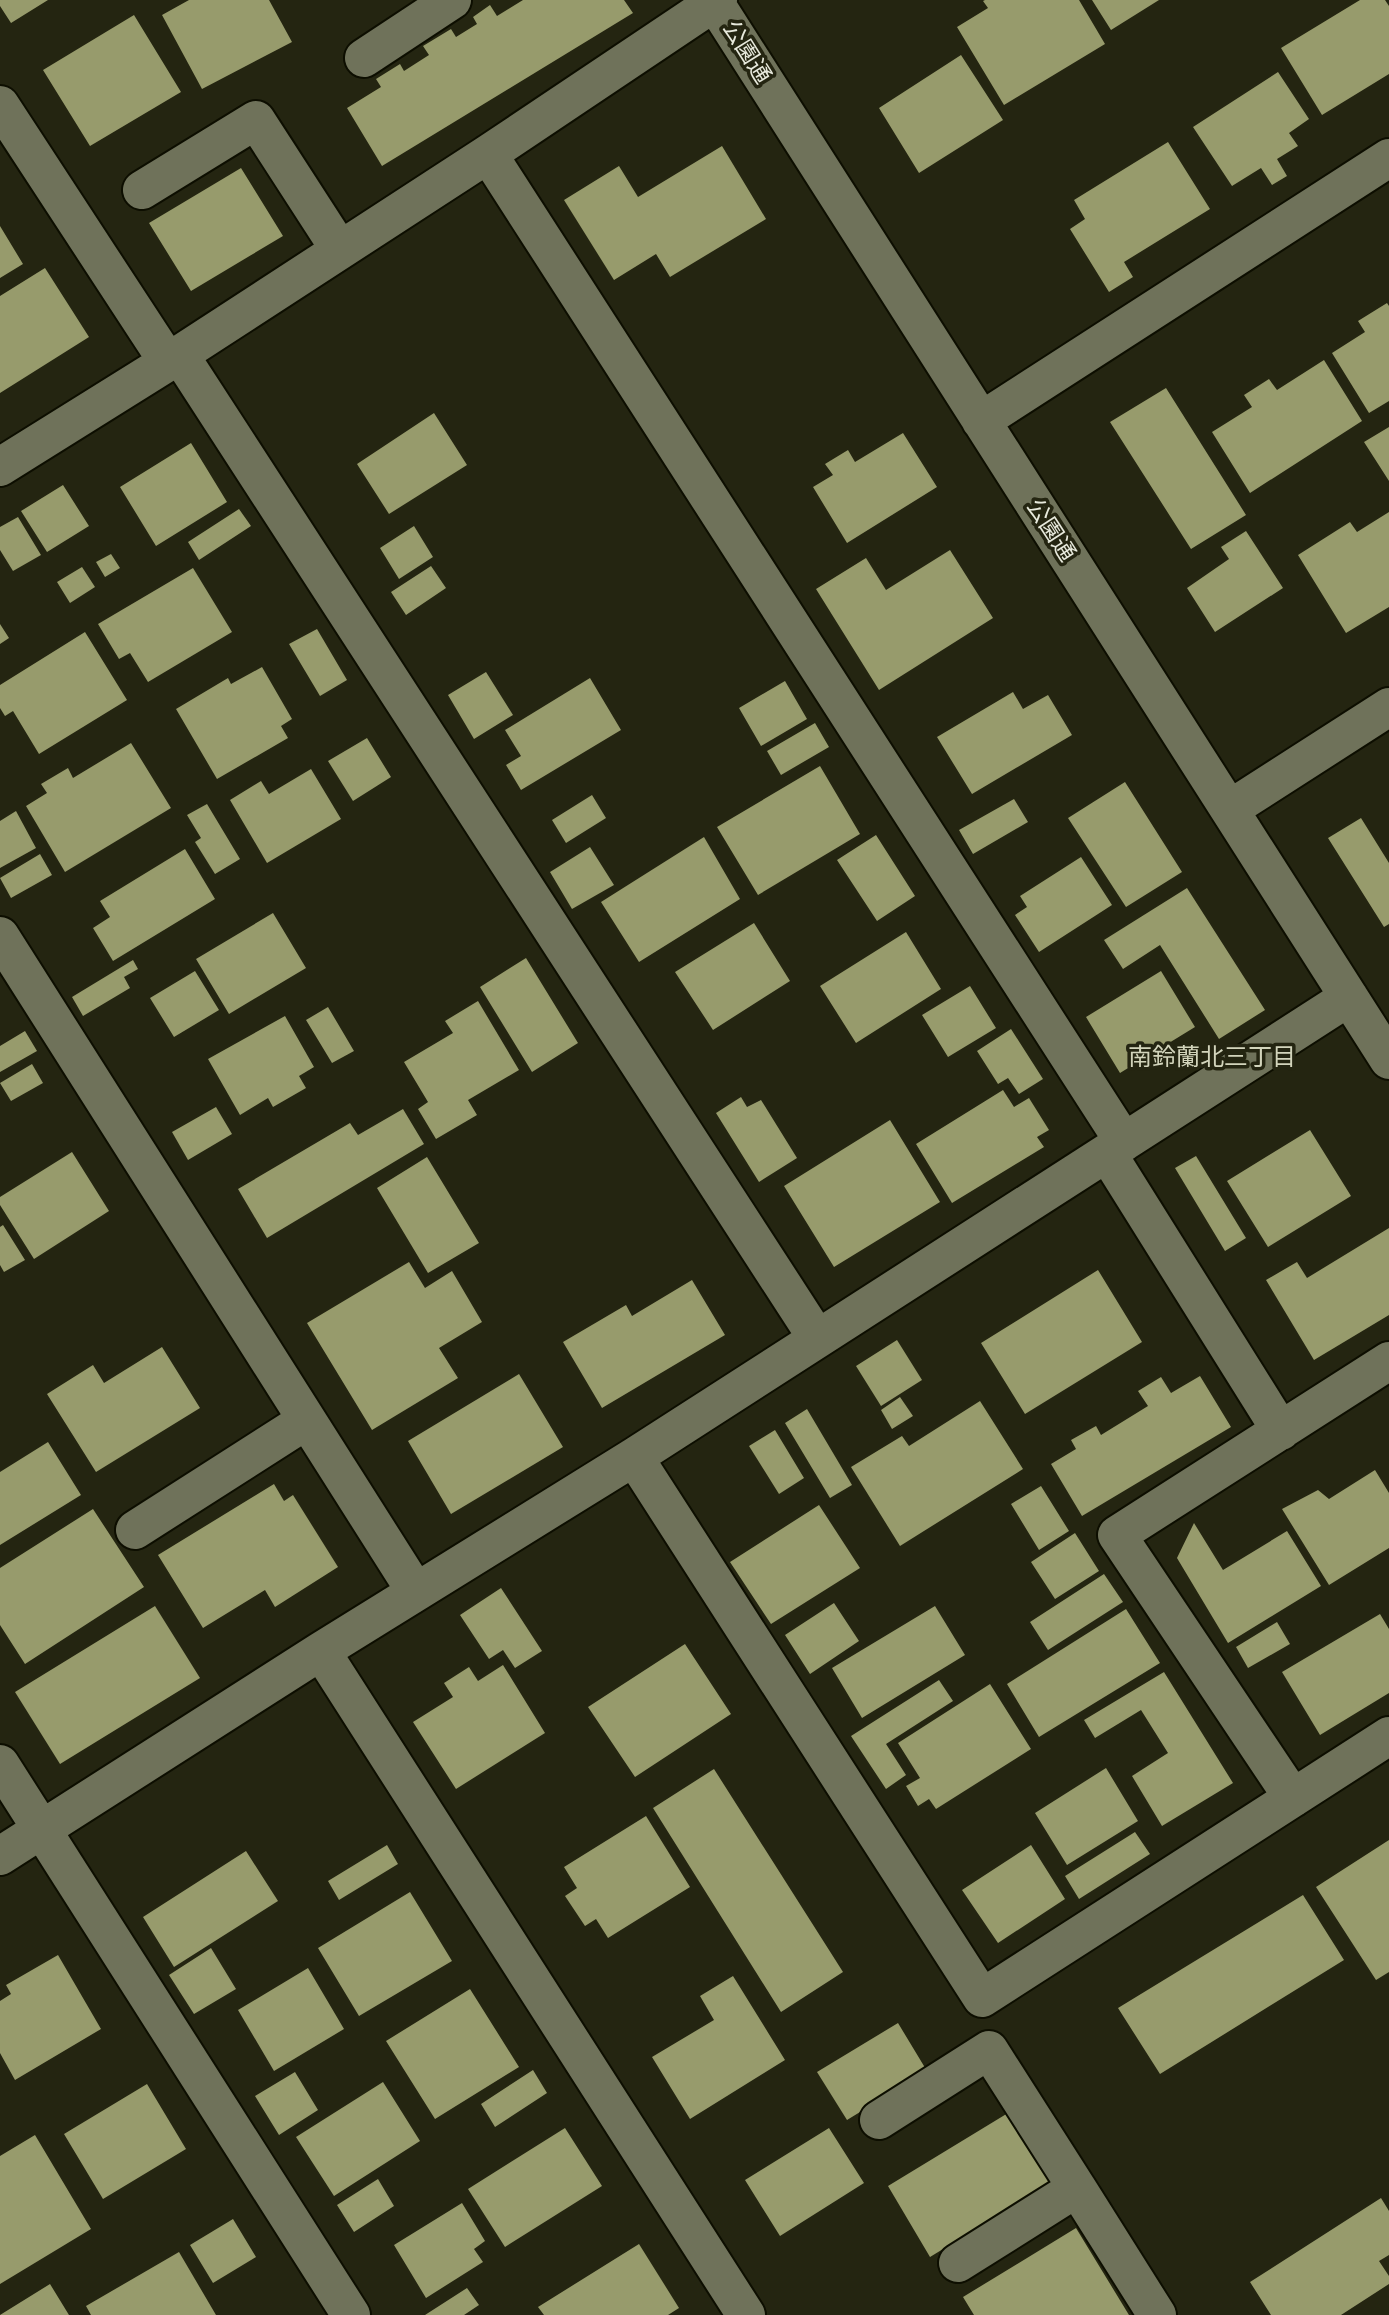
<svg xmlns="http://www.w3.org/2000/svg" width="1389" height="2315" font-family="Karla,'Noto Sans JP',sans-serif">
<rect width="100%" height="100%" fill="#242511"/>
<path fill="#979b6c" d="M0,0H48L11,23L0,6Z
M189,0H269L292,42L202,89L162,15Z
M523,0H624L633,13L382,166L347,108L381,87L376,79L400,64L404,71L429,55L423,46L451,29L456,37L477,24L473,17L490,5L497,16Z
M985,0H1079L1105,44L1004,105L957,27L988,8L983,1Z
M1092,0H1159L1111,30Z
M1360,0H1385L1389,6V74L1322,115L1281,48Z
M134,15L181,92L90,146L43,70Z
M961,55L1003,120L919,173L879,108Z
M1278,72L1309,119L1289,133L1298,146L1277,159L1287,176L1272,185L1261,168L1232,186L1193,127Z
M1168,142L1210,209L1124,262L1133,277L1109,292L1070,229L1085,219L1074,200Z
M722,146L766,219L670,277L656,254L614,280L564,200L619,166L638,197Z
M241,168L283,236L191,291L149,223Z
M0,226L23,264L0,278Z
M45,268L89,337L0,393V296Z
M1387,303L1389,306V401L1369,413L1332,353L1365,332L1358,321Z
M1324,360L1362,421L1250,493L1212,432L1252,407L1244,395L1269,379L1277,390Z
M1166,388L1246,515L1191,549L1110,422Z
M434,413L467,465L389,514L357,464Z
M1389,427V481L1364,442Z
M903,433L937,487L847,543L813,487L833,475L825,464L848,450L855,462Z
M191,443L227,502L156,546L120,487Z
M63,485L89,526L47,552L21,511Z
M239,509L251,526L199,560L188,542Z
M1389,512V607L1346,633L1298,555L1350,522L1357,532Z
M18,517L41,555L13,571L0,550V527Z
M414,526L433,557L399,579L380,548Z
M1246,531L1283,588L1215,632L1187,588L1229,559L1221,547Z
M950,550L993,618L879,690L816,589L866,558L886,590Z
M111,554L120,568L105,577L96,562Z
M431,566L446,588L406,615L391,592Z
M82,567L95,587L70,603L57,582Z
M193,568L232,632L148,682L130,653L119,659L98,624Z
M0,624L9,638L0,644Z
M317,629L347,680L320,696L289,644Z
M85,632L127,700L39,754L13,711L5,716L0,708V685Z
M262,667L292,719L281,726L288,738L217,779L176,709L228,678L231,684Z
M486,672L513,715L474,739L448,695Z
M590,678L621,730L521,790L506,765L521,756L505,730Z
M785,681L807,719L761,746L739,708Z
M1013,692L1023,709L1048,695L1072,735L972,794L937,737Z
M815,723L829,747L781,775L767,751Z
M367,738L391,777L353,801L328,761Z
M131,743L171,808L65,872L26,806L47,793L41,784L68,768L73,778Z
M820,766L860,834L758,895L717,827Z
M311,769L341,819L267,863L230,800L261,781L269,794Z
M1125,782L1182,872L1126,907L1068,818Z
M592,795L606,818L566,843L552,820Z
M1014,799L1028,822L973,854L959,830Z
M207,804L240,859L215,874L195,842L201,838L187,815Z
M16,811L36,848L0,868V821Z
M1361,818L1389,863V924L1384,927L1328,838Z
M876,835L915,896L877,921L837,860Z
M704,837L740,899L639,962L601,902Z
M590,847L614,885L572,909L550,872Z
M185,849L215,899L113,961L93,928L110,917L100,901Z
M40,854L52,875L11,898L0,878Z
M1081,857L1112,905L1039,952L1015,915L1027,907L1020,896Z
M1187,888L1265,1010L1219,1039L1160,945L1123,969L1104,940Z
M273,913L306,968L229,1014L196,959Z
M754,923L790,981L713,1030L675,972Z
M906,932L941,989L856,1043L820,986Z
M526,958L578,1043L532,1072L480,987Z
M133,960L138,969L124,977L130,988L83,1016L72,997Z
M195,971L219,1010L174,1037L150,998Z
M1161,971L1195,1027L1120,1073L1086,1017Z
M970,986L996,1028L948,1057L922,1015Z
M478,1001L519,1070L468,1100L477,1115L436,1139L418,1109L428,1102L404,1062L453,1033L445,1021Z
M328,1007L354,1051L332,1063L306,1020Z
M285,1016L314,1067L299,1076L306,1088L273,1107L268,1098L240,1115L208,1059Z
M1011,1029L1043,1079L1019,1094L1008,1078L998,1084L977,1051Z
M25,1031L37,1051L0,1072V1046Z
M32,1064L43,1083L11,1101L0,1083Z
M1003,1090L1014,1107L1029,1098L1049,1130L1037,1137L1044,1147L952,1203L916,1144Z
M741,1097L747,1107L761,1100L797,1158L759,1182L716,1113Z
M216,1107L232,1134L188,1160L172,1132Z
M403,1109L424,1144L267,1238L238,1189L350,1123L358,1135Z
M890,1120L940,1202L834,1267L784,1186Z
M1310,1130L1351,1196L1268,1247L1227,1181Z
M72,1152L109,1211L34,1259L0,1205V1197Z
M1196,1156L1246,1238L1225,1251L1175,1168Z
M427,1157L479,1243L428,1273L377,1188Z
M3,1225L25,1260L4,1272L0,1265V1227Z
M1389,1228V1315L1314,1360L1266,1280L1297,1262L1307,1278Z
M409,1262L425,1288L452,1271L482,1322L439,1348L458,1378L372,1430L307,1323Z
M1098,1270L1142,1342L1025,1414L981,1343Z
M692,1280L725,1335L602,1408L563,1342L626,1305L632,1316Z
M897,1340L922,1380L881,1406L856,1366Z
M162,1347L200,1408L96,1472L47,1394L93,1365L104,1383Z
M519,1374L563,1447L451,1514L408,1441Z
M1200,1376L1231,1427L1082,1516L1051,1464L1076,1449L1071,1440L1096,1426L1101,1435L1148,1406L1138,1391L1161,1377L1171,1393Z
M900,1397L913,1416L892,1429L881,1410Z
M980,1401L1023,1469L900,1546L851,1467L902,1436L909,1446Z
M807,1409L852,1485L830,1498L785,1423Z
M775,1430L804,1478L779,1494L749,1446Z
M48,1442L81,1495L0,1545V1472Z
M1375,1470L1389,1493V1548L1329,1585L1282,1509L1318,1490L1329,1499Z
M274,1484L284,1501L293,1495L338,1567L275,1607L265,1590L203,1628L158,1555Z
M1041,1486L1069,1531L1039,1550L1011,1504Z
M819,1505L860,1568L771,1624L730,1562Z
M93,1509L144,1587L25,1664L0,1625V1568Z
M1194,1523L1223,1570L1287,1531L1321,1586L1228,1643L1177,1558Z
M1075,1533L1099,1571L1055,1599L1031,1562Z
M1104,1574L1123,1602L1048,1650L1030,1622Z
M501,1588L542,1651L515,1668L503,1650L489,1659L460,1615Z
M834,1603L859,1641L810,1674L785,1635Z
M155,1606L200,1678L60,1764L15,1692Z
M935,1606L965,1655L862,1718L832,1668Z
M1126,1609L1160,1663L1039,1737L1007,1684Z
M1380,1614L1389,1629V1693L1320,1735L1282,1672Z
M1277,1622L1290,1644L1248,1668L1236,1647Z
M685,1644L731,1714L635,1777L588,1707Z
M503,1665L545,1733L456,1789L413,1722L453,1697L444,1683L469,1667L478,1681Z
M1164,1672L1233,1783L1162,1826L1132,1776L1168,1753L1141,1710L1095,1738L1084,1720Z
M939,1680L953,1701L886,1744L906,1775L886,1789L851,1736Z
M990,1684L1031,1749L936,1809L929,1799L918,1806L906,1786L920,1778L898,1743Z
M1106,1768L1138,1821L1067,1865L1035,1813Z
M714,1769L843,1972L781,2012L653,1808Z
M646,1816L690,1887L608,1938L596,1919L585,1926L565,1896L577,1888L564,1867Z
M1135,1832L1150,1854L1079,1899L1065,1876Z
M1389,1840V1972L1376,1980L1316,1887Z
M387,1845L398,1864L339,1900L328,1881Z
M1031,1845L1065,1899L998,1943L962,1890Z
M246,1851L278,1901L174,1967L143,1917Z
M410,1892L452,1961L359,2016L318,1948Z
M1303,1895L1344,1960L1160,2074L1118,2008Z
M211,1948L236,1989L194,2014L169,1975Z
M58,1955L101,2029L15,2080L0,2053V2001L11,1994L6,1985Z
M308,1968L344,2029L274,2071L238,2010Z
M733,1976L785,2060L690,2119L652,2057L714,2020L700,1996Z
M470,1989L519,2067L435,2119L386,2041Z
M898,2023L927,2071L847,2120L817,2072Z
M533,2070L547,2093L495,2127L481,2104Z
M295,2072L318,2110L279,2135L255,2096Z
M383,2082L420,2141L334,2196L296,2137Z
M147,2084L186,2149L103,2199L64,2134Z
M1008,2113L1051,2183L930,2257L888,2186Z
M565,2128L602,2186L505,2247L468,2189Z
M829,2128L864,2183L780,2236L745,2180Z
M35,2135L91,2229L0,2284V2156Z
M378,2179L394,2206L354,2232L337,2205Z
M1381,2198L1389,2211V2255L1379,2261L1389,2276V2284L1341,2315H1271L1250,2282Z
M462,2203L485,2241L474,2249L483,2262L426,2298L394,2245Z
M233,2219L256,2257L213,2283L190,2245Z
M1076,2228L1129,2315H974L963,2297Z
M639,2244L679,2308L668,2315H544L538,2307Z
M179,2252L216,2315H91L86,2306Z
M50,2284L69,2315H0Z
M467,2288L479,2305L464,2315H425Z"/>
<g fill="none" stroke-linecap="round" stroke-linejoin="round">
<g stroke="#0d0e00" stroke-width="42">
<path id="minor" d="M713,0L1389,1060
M364,58L452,0
M0,105L168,362
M488,154L1124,1142
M142,190L256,120L340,250
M179,354L817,1338
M981,421L1389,158
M0,467L168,362L488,154L718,0
M1230,809L1389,707
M0,936L416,1592
M1107,1153L1281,1431
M634,1457L982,1998L1389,1736
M135,1530L307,1420
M321,1651L746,2315
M0,1764L351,2315
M1293,1798L1117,1535L1389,1361
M0,1856L321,1651L634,1457L1349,997
M879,2120L989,2050L1077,2188
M958,2263L1077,2188L1157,2315"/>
</g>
<use href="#minor" stroke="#6f725a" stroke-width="38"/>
</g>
<g text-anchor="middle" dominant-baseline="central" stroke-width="7" stroke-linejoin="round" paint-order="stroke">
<g font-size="23" fill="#e8eadd" stroke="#242511">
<text transform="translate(747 52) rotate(58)">公園通</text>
<text transform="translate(1051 530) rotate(57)">公園通</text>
</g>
<g font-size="24" fill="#d2d4bb" stroke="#242511">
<text x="1212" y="1057">南鈴蘭北三丁目</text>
</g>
</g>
</svg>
